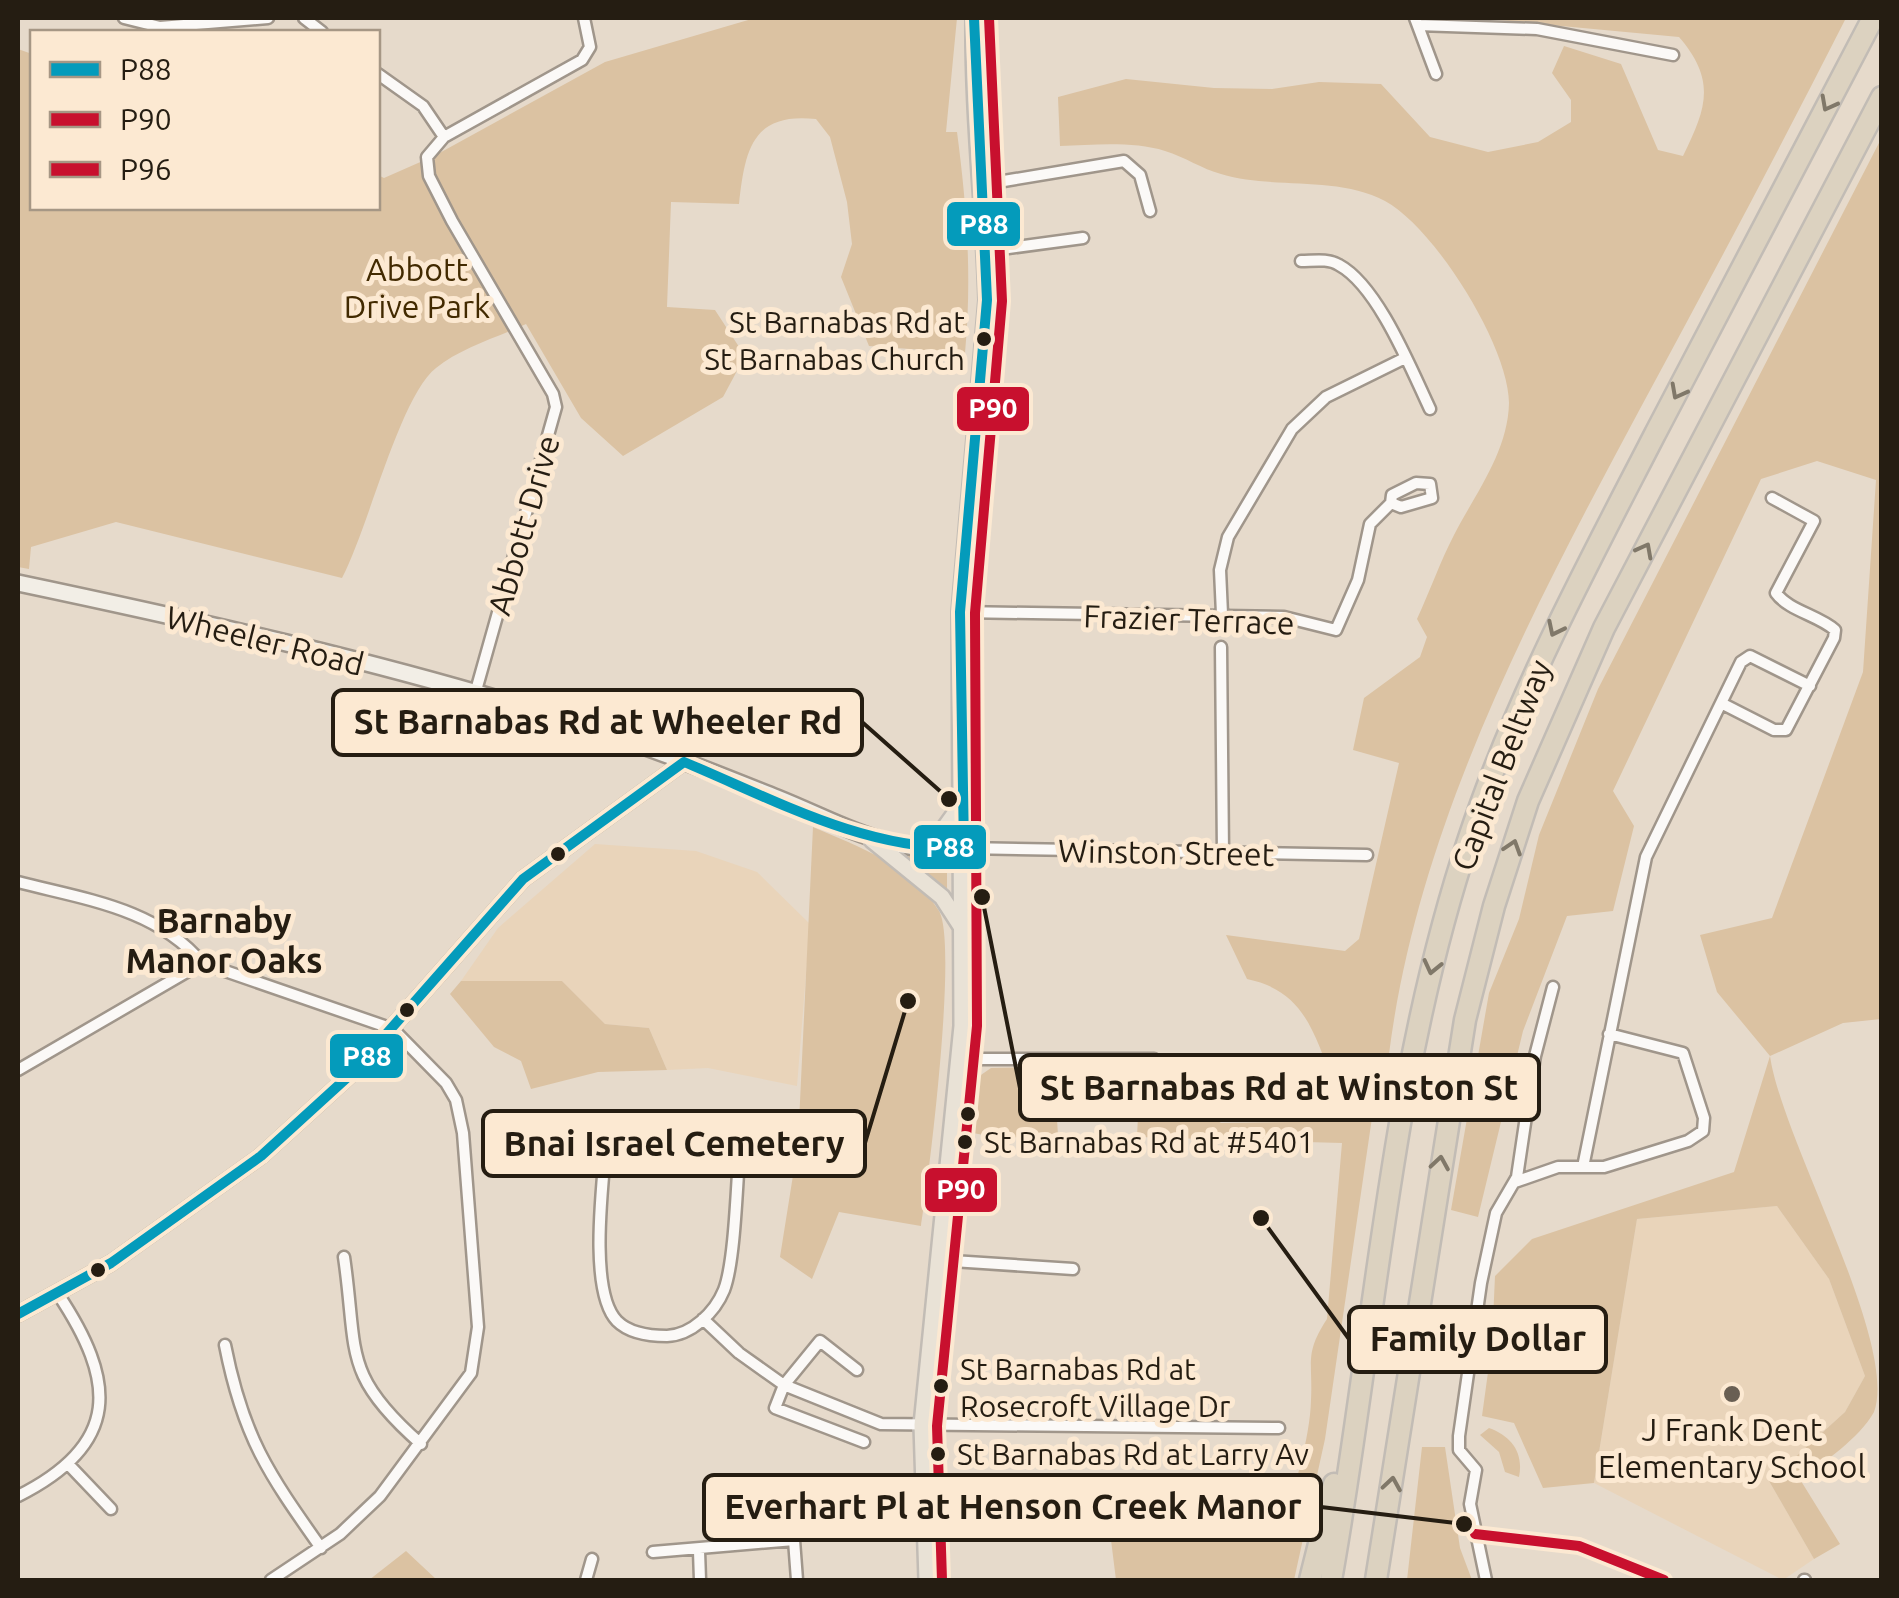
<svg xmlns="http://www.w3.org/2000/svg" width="1899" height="1598" font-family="Ubuntu,sans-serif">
<rect width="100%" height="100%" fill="#e6dacb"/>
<path fill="#e9d4ba" d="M595,844L696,851L757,872L810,924L797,1086L708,1068L667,1070L649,1028L605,1024L562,981H461L498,928Z
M1777,1206L1829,1279L1865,1376L1845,1412L1769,1481L1814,1559L1783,1580L1594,1483L1637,1219Z"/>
<path fill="#dbc2a2" d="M755,18H957L946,132H957C967,207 972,278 965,353L869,346L841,277L852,244L847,202L830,137L816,119C752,112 745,150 739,204L671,202L667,307L715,310L745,356L723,397L623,456L581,418L526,324C498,337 460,348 436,368C400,396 368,529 342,578L116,522L31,547L29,569L18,567V49L32,54V208H378V175L384,178L434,156L605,62Z
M1477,18H1846C1780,148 1711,278 1641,407C1533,608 1418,825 1389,1054L1380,1063L1325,1439L1294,1580H1116L1111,1540L1128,1509L1190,1511L1286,1523C1294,1484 1310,1440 1311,1400C1313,1362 1304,1354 1327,1319L1342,1143L1137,1137L1140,1074L1173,1068L1202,1073L1201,1110L1221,1123L1292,1122L1333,1081C1313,1031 1304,991 1247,979L1226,935L1345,951L1359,939L1399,763L1353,750L1364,698L1420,657L1427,637L1417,619C1430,591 1440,562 1454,535C1475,494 1508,452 1509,403C1509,347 1435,228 1385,201C1336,175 1274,190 1221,174C1202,169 1185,157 1165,151C1133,141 1093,145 1060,146L1058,97L1126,79L1214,88L1272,89L1319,82L1381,84L1430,137L1488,152L1538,142L1571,122V100L1552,73L1564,46L1621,64L1658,150L1683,156C1706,109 1717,81 1679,37Z
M1881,139V1019L1843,1023L1770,1056C1782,1140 1899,1343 1874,1412C1858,1440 1825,1460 1801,1481L1840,1544L1814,1559L1769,1481L1845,1412L1865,1376L1829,1279L1777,1206L1637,1219L1594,1483L1543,1488L1514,1423L1482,1416L1492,1343L1495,1276L1532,1239L1734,1172L1770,1056L1717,992L1700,935L1772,918L1863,672L1876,480L1817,461L1761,479L1613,791L1634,826L1613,911L1567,916L1523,1031L1478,1217L1451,1210L1489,993L1519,919L1539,835L1598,689Z
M813,827C859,847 911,865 939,911C958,943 929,1178 921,1226L839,1212L812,1279L780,1257L798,1144Z
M904,856L947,857V890L945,892Z
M461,981H562L605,1024L649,1028L667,1070L598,1072L531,1089L521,1061L494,1047L450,994Z
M1054,1067L1058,1136L999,1138L973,1133L978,1077L991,1068Z
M1489,1428C1511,1436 1524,1452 1519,1477L1505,1472L1499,1452L1480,1435Z
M1422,1447H1445L1460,1548L1472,1580H1407Z
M406,1551L437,1580H369Z"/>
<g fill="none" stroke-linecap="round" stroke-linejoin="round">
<g stroke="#a0968b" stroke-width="15">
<path id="minor" d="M124,18L160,27L268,18
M304,18L322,32
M1415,18L1436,74
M1418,25L1537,29L1673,55
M378,74L423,106L444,137
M980,185L1124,161L1140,175L1150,211
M987,251L1083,238
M1301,261C1313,261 1328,258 1339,265C1378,286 1411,369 1430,409
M1416,483L1430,484L1432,498L1401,507L1391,503L1392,495Z
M960,612L1284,617L1336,630L1358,580L1370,524L1391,503
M1222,614L1220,570L1228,537L1292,429L1326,397L1403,359
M1221,647L1223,853
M475,694L556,407L553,394L452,221L429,176L427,157L444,137L582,60L590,47L584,18
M1721,703L1774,730H1786L1834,638L1835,630C1818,615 1789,611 1776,593L1814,521L1772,498
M964,848L1367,855
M18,882C83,899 157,908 202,963L393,1029L446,1083L456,1100L463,1133L478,1327L471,1373L380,1496L340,1534L271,1580
M960,1059H1154
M18,1070L202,963
M1583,1167L1646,857L1741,662L1750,656L1810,686
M604,1170L586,1168L589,1131L607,1132C604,1174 587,1290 617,1321C629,1333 650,1336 667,1336C692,1335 715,1312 724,1290C736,1259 737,1169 741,1130
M1515,1182L1558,1167H1604L1688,1141L1703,1131L1704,1118L1683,1053L1609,1034
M344,1257C358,1352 341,1374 421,1444
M937,1260L1073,1269
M703,1319L739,1353L784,1385L881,1424L1279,1428
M225,1345C243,1437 268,1473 321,1548
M857,1370L820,1341L784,1385L775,1408L864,1442
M69,1465L111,1509
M18,1496C122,1444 116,1381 58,1294
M1475,1534L1579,1546L1664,1580
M699,1551L700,1580
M653,1552L794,1540L797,1580
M586,1580L592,1559
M1486,1580L1470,1504L1476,1470L1459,1450V1436L1481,1283L1496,1213L1517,1177L1535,1056L1553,987
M1804,1580H1805"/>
</g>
<g stroke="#a0968b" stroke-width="18">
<path id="tertiary" d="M18,1314L111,1263L261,1156L351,1074L523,879L684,762"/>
</g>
<g stroke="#a0968b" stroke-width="20">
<path id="secondary" d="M18,583C203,622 390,664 570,721C640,743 709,771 777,798C849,827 882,853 964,848"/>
</g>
<g stroke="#c2bcb5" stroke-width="20">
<path id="primary" d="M872,840L942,897L964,931
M919,849L941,833L964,801
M927,1580L922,1425L962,1026L960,612L987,300C984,205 973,112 974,18"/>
</g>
<g stroke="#c2bcb5" stroke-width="25">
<path id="motorway" d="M1310,1580L1334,1484
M1331,1580C1375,1334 1389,1077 1469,838C1516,697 1587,566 1655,434C1728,295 1801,156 1873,18
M1376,1580L1465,1020L1494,906L1528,801L1604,628L1882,97"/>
</g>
<use href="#minor" stroke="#fbf9f7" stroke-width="10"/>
<use href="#tertiary" stroke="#fbf9f7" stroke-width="12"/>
<use href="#secondary" stroke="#f2eee6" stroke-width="15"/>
<use href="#primary" stroke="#e9e2d6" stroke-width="15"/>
<use href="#motorway" stroke="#dcd2c0" stroke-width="20"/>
<g stroke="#fce9d2" stroke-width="18">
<path id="bus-1" d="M684,762C775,800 864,850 964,848L960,612L987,300L974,18
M18,1314L111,1263L261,1156L351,1074L523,879L684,762"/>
</g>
<g stroke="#fce9d2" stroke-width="18">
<path id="bus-2" d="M942,1580L937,1426L977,1026L975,613L1002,301L989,18"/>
</g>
<g stroke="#fce9d2" stroke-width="18">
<path id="bus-3" d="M1475,1534L1579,1546L1664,1580"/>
</g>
<use href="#bus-1" stroke="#049bbb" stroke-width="10"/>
<use href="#bus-2" stroke="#c8102e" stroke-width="10"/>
<use href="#bus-3" stroke="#c8102e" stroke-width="10"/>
</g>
<defs><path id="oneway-chevron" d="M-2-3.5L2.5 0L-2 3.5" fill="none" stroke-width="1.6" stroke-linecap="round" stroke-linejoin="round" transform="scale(2.5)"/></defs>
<g stroke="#807869">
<use href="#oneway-chevron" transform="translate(1828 104) rotate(118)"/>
<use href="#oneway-chevron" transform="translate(1678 392) rotate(118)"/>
<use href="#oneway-chevron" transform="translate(1645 550) rotate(-62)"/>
<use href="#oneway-chevron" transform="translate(1555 629) rotate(116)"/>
<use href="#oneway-chevron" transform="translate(1513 847) rotate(-72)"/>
<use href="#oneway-chevron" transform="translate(1432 967) rotate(103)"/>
<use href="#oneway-chevron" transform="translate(1440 1163) rotate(-81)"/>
<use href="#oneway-chevron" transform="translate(1392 1484) rotate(-81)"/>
</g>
<g fill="#251d12" stroke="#fce9d2" stroke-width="4">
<circle cx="984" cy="339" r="9"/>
<circle cx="558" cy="854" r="9"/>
<circle cx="407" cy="1010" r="9"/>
<circle cx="968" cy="1114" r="9"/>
<circle cx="965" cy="1142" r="9"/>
<circle cx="98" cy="1270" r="9"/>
<circle cx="941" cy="1386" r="9"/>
<circle cx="938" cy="1454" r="9"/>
</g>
<circle fill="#695f53" stroke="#fce9d2" stroke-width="4" cx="1732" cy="1394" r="10"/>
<g text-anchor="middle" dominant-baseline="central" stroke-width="10" stroke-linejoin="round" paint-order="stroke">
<g font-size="30" fill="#251d12" stroke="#fce9d2" text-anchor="start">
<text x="965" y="322" text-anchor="end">St Barnabas Rd at<tspan x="965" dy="37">St Barnabas Church</tspan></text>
<text x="984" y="1142">St Barnabas Rd at #5401</text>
<text x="960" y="1369">St Barnabas Rd at<tspan x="960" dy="37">Rosecroft Village Dr</tspan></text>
<text x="957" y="1454">St Barnabas Rd at Larry Av</text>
</g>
<g font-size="32" fill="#422a01" stroke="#fce9d2">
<text x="417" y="269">Abbott<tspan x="417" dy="37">Drive Park</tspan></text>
</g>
<g font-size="32" fill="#251d12" stroke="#fce9d2">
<text transform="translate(523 525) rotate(-74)">Abbott Drive</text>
<text transform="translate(1189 619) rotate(2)">Frazier Terrace</text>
<text transform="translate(265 640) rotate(14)">Wheeler Road</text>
<text transform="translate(1501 765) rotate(-69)">Capital Beltway</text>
<text transform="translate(1166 852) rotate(1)">Winston Street</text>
</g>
<g font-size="32" fill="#251d12" stroke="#fce9d2">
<text x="1732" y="1429">J Frank Dent<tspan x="1732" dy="37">Elementary School</tspan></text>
</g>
<g font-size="35" font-weight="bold" fill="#251d12" stroke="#fce9d2">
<text x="224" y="920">Barnaby<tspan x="224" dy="40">Manor Oaks</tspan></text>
</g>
</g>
<path fill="none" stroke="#251d12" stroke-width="4" d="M949 799L862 722M982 897L1020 1088M908 1001L865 1143M1261 1218L1349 1339M1464 1524L1321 1507"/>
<g fill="#251d12" stroke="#fce9d2" stroke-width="4">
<circle cx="949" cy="799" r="10"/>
<circle cx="982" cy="897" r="10"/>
<circle cx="908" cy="1001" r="10"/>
<circle cx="1261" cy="1218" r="10"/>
<circle cx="1464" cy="1524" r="10"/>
</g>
<g fill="#fce9d2" stroke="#251d12" stroke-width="4">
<rect x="333" y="690" width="529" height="65" rx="10"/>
<rect x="1020" y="1055" width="519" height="65" rx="10"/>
<rect x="483" y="1111" width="382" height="65" rx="10"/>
<rect x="1349" y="1307" width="257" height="65" rx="10"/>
<rect x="704" y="1475" width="617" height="65" rx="10"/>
</g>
<g font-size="35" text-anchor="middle" font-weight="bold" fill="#251d12">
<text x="598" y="734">St Barnabas Rd at Wheeler Rd</text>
<text x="1279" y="1100">St Barnabas Rd at Winston St</text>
<text x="674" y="1156">Bnai Israel Cemetery</text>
<text x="1478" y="1351">Family Dollar</text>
<text x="1013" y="1519">Everhart Pl at Henson Creek Manor</text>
</g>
<g stroke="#fce9d2" stroke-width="4">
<rect x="945" y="200" width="77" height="48" rx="10" fill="#049bbb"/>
<rect x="955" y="385" width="76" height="48" rx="10" fill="#c8102e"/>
<rect x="912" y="823" width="76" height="48" rx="10" fill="#049bbb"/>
<rect x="328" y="1032" width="77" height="48" rx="10" fill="#049bbb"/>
<rect x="923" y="1166" width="76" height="48" rx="10" fill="#c8102e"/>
</g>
<g font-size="28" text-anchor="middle" font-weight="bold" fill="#fff">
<text x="984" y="234">P88</text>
<text x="993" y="418">P90</text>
<text x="950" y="857">P88</text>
<text x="367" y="1066">P88</text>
<text x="961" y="1199">P90</text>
</g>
<rect width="1899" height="1598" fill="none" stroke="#251d12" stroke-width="40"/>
<rect x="30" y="30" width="350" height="180" fill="#fce9d2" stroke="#a69785" stroke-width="2.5"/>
<rect x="50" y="62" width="50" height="15" fill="#049bbb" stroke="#a69785" stroke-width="2.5"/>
<text x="120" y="80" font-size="30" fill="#251d12">P88</text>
<rect x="50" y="112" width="50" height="15" fill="#c8102e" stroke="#a69785" stroke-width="2.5"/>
<text x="120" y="130" font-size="30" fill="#251d12">P90</text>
<rect x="50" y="162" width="50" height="15" fill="#c8102e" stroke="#a69785" stroke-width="2.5"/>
<text x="120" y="180" font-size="30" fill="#251d12">P96</text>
</svg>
